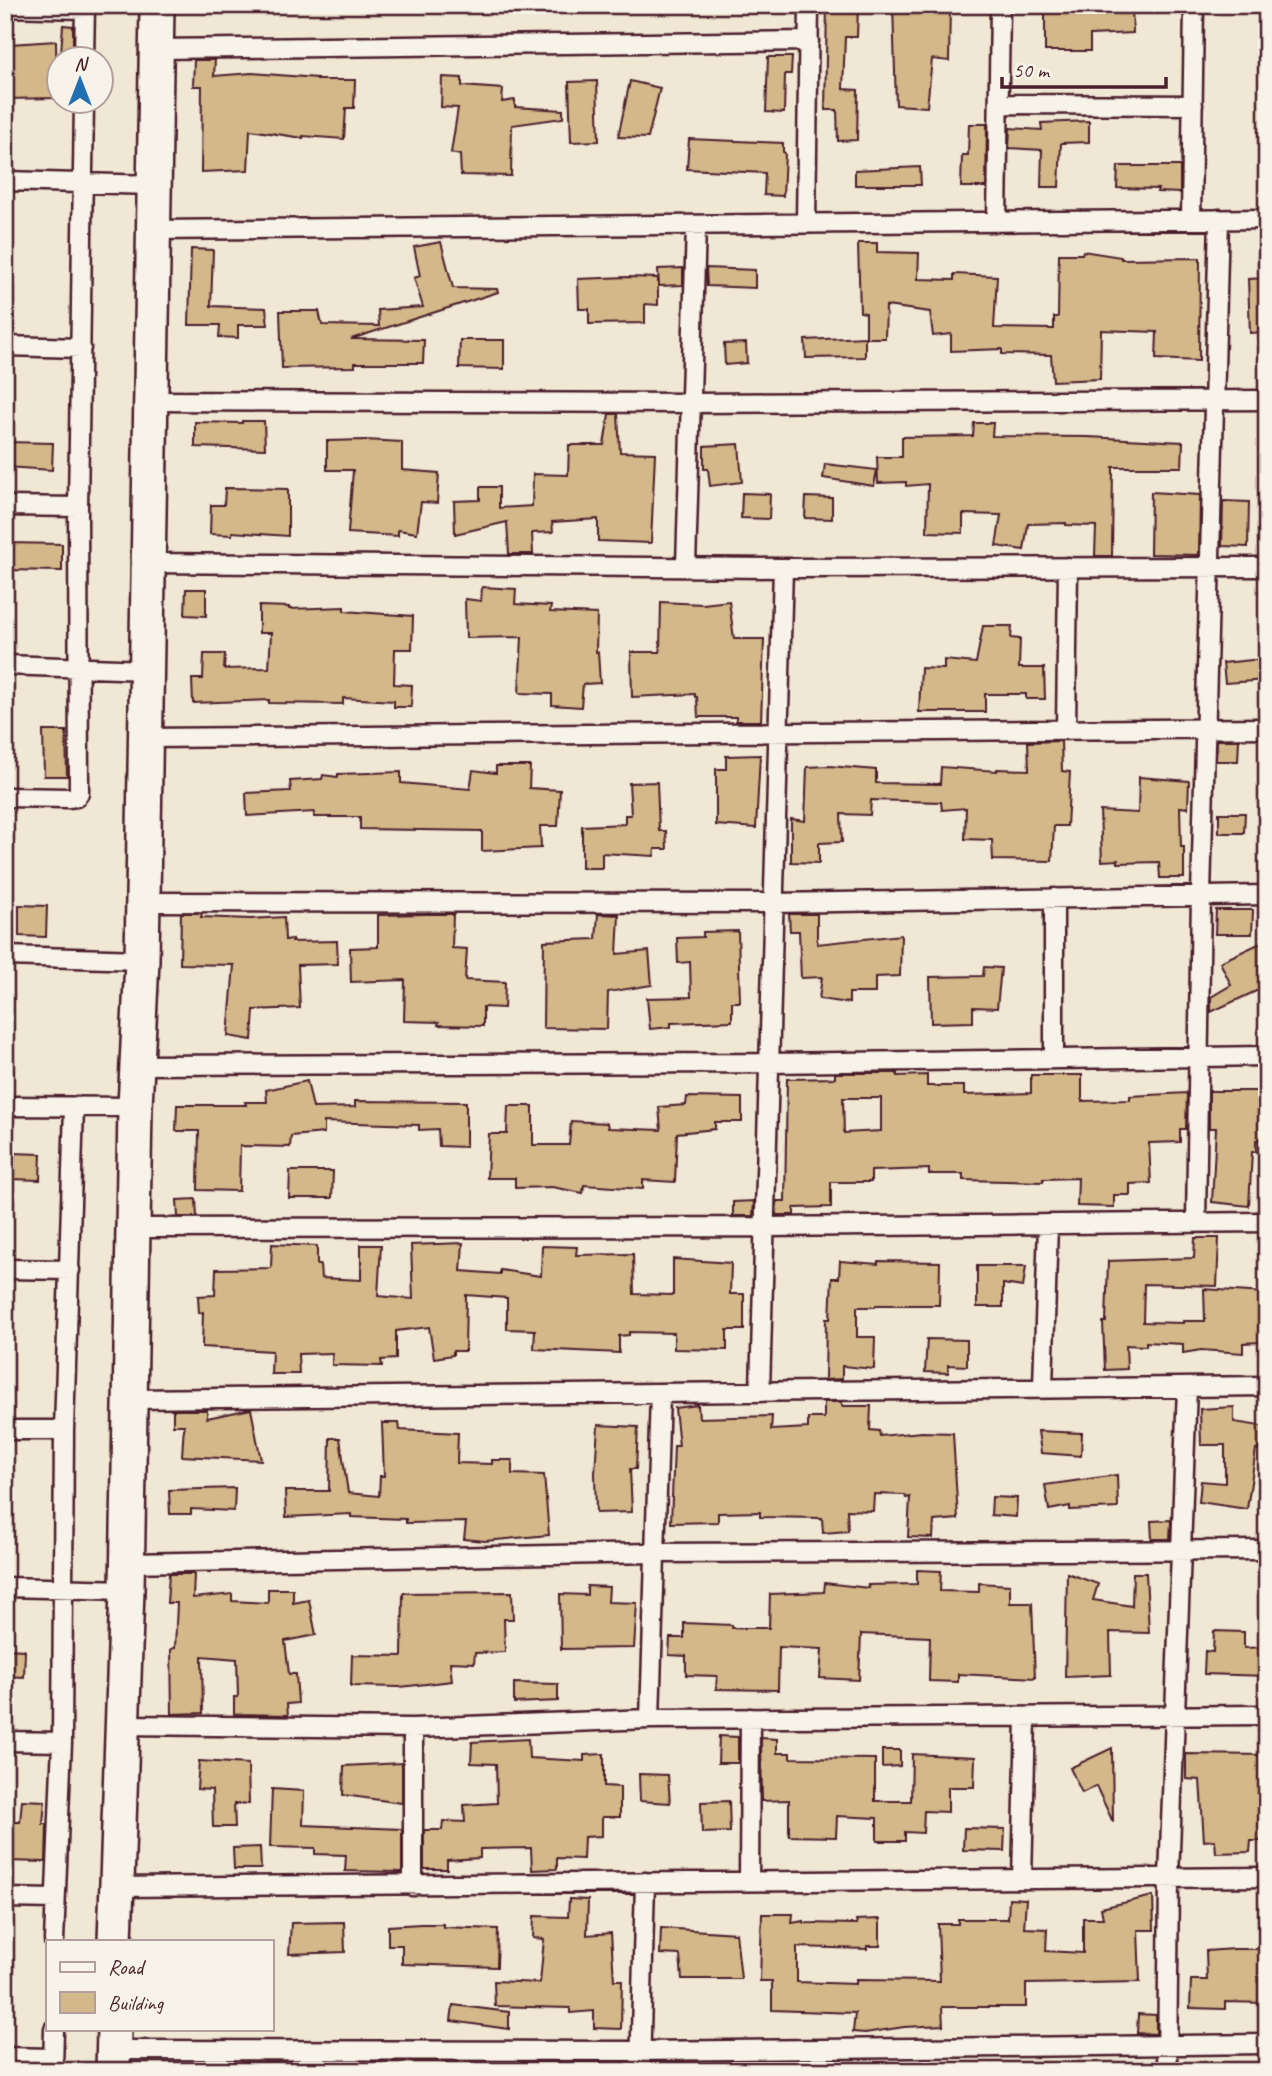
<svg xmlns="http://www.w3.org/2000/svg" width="1272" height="2076" font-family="Caveat,sans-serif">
<rect width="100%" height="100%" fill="#f0e7d5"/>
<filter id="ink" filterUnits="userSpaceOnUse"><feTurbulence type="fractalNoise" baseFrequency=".0143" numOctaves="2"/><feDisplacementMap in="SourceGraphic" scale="14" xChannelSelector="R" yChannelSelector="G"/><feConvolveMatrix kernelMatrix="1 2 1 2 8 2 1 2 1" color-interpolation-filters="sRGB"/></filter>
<g filter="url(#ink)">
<path fill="#d3b889" stroke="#4a1f2b" stroke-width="2" fill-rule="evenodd" d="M827,5H858L857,37H845L843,89L858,90L857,140L838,141L837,110H825Z
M893,5H950L949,61L932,59L927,107L896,105Z
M1045,5H1132L1133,33L1090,35V51H1045Z
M63,25L73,26V54L61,53Z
M56,41L57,98L5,99V76H9L10,44Z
M768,57H792L791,74H785L784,113L766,112Z
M194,60H215L214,76L252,73L317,78V80H355L354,108H346L344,139L303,136V138L250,130L248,170L201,172L202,86H193Z
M442,77L462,78V86L503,89L502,102L515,100V107L563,110V118L512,125L511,176L461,175L460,155L451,153L458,108L441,107Z
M597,81L599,141L571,142L569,82Z
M630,81L660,88L648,138L618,137Z
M1089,121V142L1061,143L1059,187H1041L1042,150L1009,148L1010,128L1042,130L1041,123Z
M969,124H987L986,187H961L962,155H968Z
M689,139L783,143V152L785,153L783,196L764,195L765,173L687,169Z
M1118,166H1180V193L1157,192L1158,189L1117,188Z
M920,167L921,185H855V170Z
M441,242L453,288L497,289L498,292L351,339L424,340L423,363H355V367L282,368L280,311H319L322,325L379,326L378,310L423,307L414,278L420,276L414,247Z
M858,243H877V252L919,253L918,279L954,280V274L997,276L994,328L1054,329V317H1058L1059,254H1082L1083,251L1121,257V259L1200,258L1199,361L1156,359L1157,332L1101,330L1100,379L1053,381L1051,355L1002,354V349L951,351V334L933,336L930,312L886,306L885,338H866V313L860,312Z
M191,249L213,250L211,306L266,308L268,325H238V338L219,337L220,325H189Z
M683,268V285L659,286L658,269Z
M706,268L755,270V288L707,286Z
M628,277L658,278V305L645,304V323L589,324V309H579L578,279Z
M1267,278V332L1250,333L1248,279Z
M865,337V357L806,358L805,340Z
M460,340H504V369L459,368Z
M746,343L747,363L725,365L724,344Z
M609,414H618L620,452L655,453L651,543L598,541V519L552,522L553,532L532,533L533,554H509L507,522L455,534L454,501L480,500V487H499V508L532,506L533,474L568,475L569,445H604Z
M242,421H264L265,449L195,447V422L242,423Z
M974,423H993L992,436L1088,437L1183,442L1182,467H1113L1112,556H1095L1096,526L1066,525V523L1028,524L1024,550L996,546L1001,515L963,514V533L927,532L928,484L906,486V482L878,483L877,457H902V437L973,436Z
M365,440L402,442V470L439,473L437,503L421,502L417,533L398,530V536L348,533L353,470H327V441Z
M5,442L53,443L52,470L5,467Z
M739,444L742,482L710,486L708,469H704V446Z
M825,464L877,470L874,486L823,478Z
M225,488L288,489V536L232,532V535L210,534L211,505H224Z
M1151,492L1200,495L1199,555L1150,554Z
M742,493L770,494L769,519L741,518Z
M806,497L832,498V519L805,518Z
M1223,501L1249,502L1248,547L1222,546Z
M5,543L62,544V571L5,570Z
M482,587L516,589L515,604L551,606L550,612L597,614L596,652H598L600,683L583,684L581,707L552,705V694L519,693L522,637L466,638L465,599L481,601Z
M186,589H206V616L185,615Z
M729,601L734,639H764L761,721H736V717H698L697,697H695V694L632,697L631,652H660L661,602L703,604Z
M259,606L289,607V609L344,607V611L413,616L412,649H395L394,684L412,685L411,707H394V701L343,698V704L269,703V700L193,703L192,679H203L204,654H225L224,669L269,668L271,633H259Z
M983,626H1012L1011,638L1020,639L1019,668H1044L1045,699H1026V694H985V712H919L921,668L944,669V660L976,663Z
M1252,660H1267V680L1225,683L1223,663Z
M43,731H66L67,776H44Z
M1217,740H1239L1238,761H1216Z
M1061,741L1062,771L1070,772L1067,826H1054L1052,861L993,860L992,840L965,839L966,808L942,810L941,802L871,800L870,815L841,814L842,842L819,843V863L791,862V819L805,821L807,767L829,766L876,770V783L940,784L941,767L997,771V769L1029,770L1028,742Z
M760,755L756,828L716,825V769H726V756Z
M496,766H530L529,788L560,790L558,826H540L541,848L482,851V831L360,829V817H314V812L247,816L246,793L291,791L290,781L322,779L323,775L338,777V774L401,772V783L470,789L473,770L496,773Z
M1139,777L1189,781L1188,808L1180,807L1181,847H1184V878H1160L1159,862L1118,863V860L1102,861L1100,811L1138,813Z
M657,782L659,831H666L667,849H655L654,856L602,853V868H582V826L625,824V815H631L629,783Z
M1219,813H1245L1244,833H1219Z
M19,905L47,906L46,937L19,936Z
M1216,910H1253L1252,934H1215Z
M181,913H202L201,917L250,919L284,917L285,940L292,939V942L337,941L338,964L298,965L300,1008L254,1010L252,1040L228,1036L234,965L180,964Z
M427,914H453L452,948L467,949L465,980L505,982L504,1008L483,1007V1026L438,1025L439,1022L404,1021L405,980L351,982L350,948L378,947V915Z
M598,914L619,915L617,954L649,951L652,985L608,992L607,1029L543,1028L544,941L596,939Z
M789,914H817V944L901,935L900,976L875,977V993H849V1003L819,999L822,977L801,978L799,931H790Z
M738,931L740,1002H732V1021L671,1023V1027L650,1029L647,998L691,997L690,962L678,963L677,938L703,937V932Z
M1267,940V986L1211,1012V997L1231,985L1220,962Z
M984,967L1001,968L997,1008L973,1007V1022L931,1023L930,977L983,976Z
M835,1073H897V1076L927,1075V1086H964V1095L1031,1093V1075H1082V1101L1130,1100V1096L1187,1093L1186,1129H1180V1142L1149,1143L1151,1183L1130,1184V1195H1114V1207L1077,1206L1078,1178L1043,1179V1182L963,1180V1174H929V1169L871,1171V1182H831V1207L794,1208V1215H776L777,1201H785L787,1079L835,1078ZM843,1098H881V1131L844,1133Z
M307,1081L313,1108L355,1107V1101L466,1102V1147L439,1146L438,1129L419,1130V1125L324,1122V1133L291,1136L290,1147L240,1146L239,1191L198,1190L199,1131H176L177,1105H246L245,1102H267L266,1090Z
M1209,1091H1267V1141L1256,1140V1152H1252L1249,1206L1212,1202L1216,1128H1209Z
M687,1097L742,1098V1122H715V1129L677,1133L675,1182L643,1180V1189L584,1185L583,1193L552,1187L515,1188V1178H487L489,1134H507L508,1106H533V1145H569L571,1121L607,1123L608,1128L661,1130L659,1107L686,1105Z
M12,1153L41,1154L40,1180L11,1179Z
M290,1171H333L332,1198H289Z
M196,1199L197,1217H178L177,1200Z
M754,1201L753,1216H733V1202Z
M1195,1238H1219L1217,1286L1144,1284L1143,1322L1183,1323V1321H1205L1204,1289L1265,1293L1261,1342L1243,1343V1353L1201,1350L1183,1353V1344L1146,1342V1346L1126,1345L1127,1369L1105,1370L1103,1322H1106L1108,1261L1194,1258Z
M463,1243L461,1271L500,1274V1270L541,1276L542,1246L577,1247L576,1255L633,1254L634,1294L673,1295V1259L731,1263L730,1294H744V1330H727V1350L674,1349V1333L629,1332V1335L619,1336V1353L534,1349L535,1330L507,1329V1298L466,1295L465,1351H453V1355L434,1358L429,1327L396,1331V1359L381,1360L382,1366L332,1365V1353L298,1354L299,1374H271L272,1351L202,1347L203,1312L199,1313L198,1296L215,1295L216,1269L271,1268L272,1244L317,1246V1265H320L321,1278L361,1280V1245H381L378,1296L413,1299L411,1245Z
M840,1261L878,1264V1261L940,1262L939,1305H876L875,1307H857V1337H875L874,1369L842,1366V1379L825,1380L826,1319H830L832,1278H839Z
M977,1266H1026L1023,1287L1003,1284V1307H977Z
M927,1339L967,1340V1366L948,1365V1373L925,1372Z
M824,1402H842V1406H871L870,1430L879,1431L880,1436L922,1432L953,1433L958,1519L934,1521L933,1538L908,1537L910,1497L906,1498L905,1495L874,1494L873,1511L847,1510L848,1531L823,1533L822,1518L760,1517V1512L718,1513V1522L671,1523L674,1446H679L675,1408L698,1405L699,1418L772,1416L771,1430L808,1428V1418H824Z
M1234,1407V1422L1267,1427V1450L1256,1449L1247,1509L1199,1502L1201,1481L1225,1483V1445H1201L1200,1409Z
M251,1409L261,1460L182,1456L184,1425H173V1410H207V1418Z
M382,1423H399L400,1430L458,1433L457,1463L492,1464V1460H512V1474L544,1475L549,1535L485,1541L464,1539L466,1522L406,1523V1519L351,1517V1514L286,1517L285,1491H329L330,1438H340L348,1493L379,1496L380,1476H384Z
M598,1425L638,1427L636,1469H630L632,1512L596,1513L595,1473Z
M1038,1431L1082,1433L1081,1456L1041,1453Z
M1117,1475L1118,1508L1070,1510V1506L1049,1510L1045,1485Z
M235,1488L234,1511L191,1509V1514H170L169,1490Z
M992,1497L1017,1498L1016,1517L991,1515Z
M1171,1520L1170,1539H1152L1151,1521Z
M917,1570L941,1571L940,1591L979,1592V1583L1010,1585V1603H1032L1035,1678L958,1674V1682L929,1681L930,1637L861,1634L859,1680L820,1678L822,1649L779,1647L778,1690L716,1689L717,1676L686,1675V1656L669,1655L670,1638H684V1623L732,1625V1628H769L770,1594L824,1592L825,1583L869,1588L868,1585L917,1584Z
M1067,1573L1098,1584L1093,1600L1132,1606L1133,1573H1146L1149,1633L1110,1632L1111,1675L1065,1677Z
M169,1574H194L193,1598L232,1594V1601L268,1603V1589H293V1603L309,1600L316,1635L285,1641L289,1674H296L298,1703L287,1704L288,1715L234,1714V1697H238L237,1659L202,1656L203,1713L172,1714L171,1649L175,1648L177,1603H167Z
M587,1586L609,1587L608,1602L637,1603L634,1648L561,1649L560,1594L587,1595Z
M512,1592L513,1619H504L505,1652L475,1653L474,1663L450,1662L452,1681L400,1687L351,1686L352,1655L402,1656L403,1593Z
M1214,1631L1244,1632V1648L1267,1647V1676L1204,1674L1205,1651L1213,1652Z
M5,1649L25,1650L24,1677L5,1676Z
M514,1683L558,1684V1701L514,1703Z
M719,1736L738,1737V1763H718Z
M761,1738L777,1739V1753H790V1758L875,1759V1801H911L912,1754L975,1757L974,1787H948V1812L924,1811L923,1833L905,1832V1841H877V1818L837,1816L836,1837L789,1836V1800L762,1801Z
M528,1739L529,1758L584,1761V1755L604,1754V1786L620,1787V1817H602V1836L584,1837L583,1859L557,1858V1869L532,1870L531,1848L480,1849V1858L447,1860V1869H424V1830H442L443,1821L465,1822L464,1805L497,1803L496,1764L471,1763L472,1742Z
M1112,1748L1113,1822L1096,1786L1082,1793L1070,1768Z
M882,1750H900V1766L882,1767Z
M1186,1754L1267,1755V1841H1251L1250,1852L1216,1853L1215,1840L1204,1841L1200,1780L1186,1779Z
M199,1761L248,1764L249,1804H234L235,1827H213L212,1790L197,1789Z
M402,1763V1803L343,1795L344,1766Z
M639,1774L668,1775L670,1803L640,1801Z
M272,1789L304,1791L303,1825L402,1829V1872L345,1871L346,1855L315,1854V1848L270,1847Z
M22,1800L45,1801L43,1824H47L46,1862L5,1861V1822H20Z
M729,1801L730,1832L702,1833L701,1802Z
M964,1828L1005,1829L1004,1851L963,1850Z
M260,1847L261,1869H234L233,1848Z
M1153,1896L1154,1930H1138L1140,1982L1026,1984V2007H942L943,2025L904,2027L865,2033L853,2032L855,2013L772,2010V1981H760L762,1914H793L792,1923L804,1921V1923L857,1924L856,1920L880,1919V1946H867V1949L797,1947V1982L856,1984V1980L940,1981L938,1924H958V1919H1008L1009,1898L1026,1899L1024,1928L1047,1929L1046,1951L1083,1953V1918H1103L1101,1908Z
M569,1899L588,1900L587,1935L611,1933L614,1980H622L621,2029L594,2028V2011L570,2013V2008L495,2006L494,1981L540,1983L544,1939L533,1938L534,1916L568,1917Z
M344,1922L345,1952L289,1954L291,1923Z
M421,1924H443V1927L498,1929L497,1967L402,1964V1945H388V1926Z
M661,1928L736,1933L741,1979H682L680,1955L660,1954Z
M1234,1949H1267V2003L1225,2002V2009L1190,2008L1191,1980H1207L1206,1951Z
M453,2005L509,2012V2029L451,2021Z
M1138,2014L1156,2015V2034L1137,2033Z"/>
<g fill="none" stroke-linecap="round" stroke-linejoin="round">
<g stroke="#4a1f2b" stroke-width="23">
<path id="street" d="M5,7L85,9
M156,49L809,41
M84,60L85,5
M1000,104L1193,105
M5,181L154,185
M1191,219L1194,5
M997,222L1000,5
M806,223L809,5
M153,230L1267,219
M5,346L81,348
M151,401L692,403L1267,400
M5,506L78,507
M148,563L783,568L1267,567
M686,566L696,226
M5,665L147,670
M1066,729L1068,567
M146,738L1267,728
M5,797L68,798L76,797L79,793L78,507L84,102
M144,902L773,903L1267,895
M5,956L142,960
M1054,1058V898
M137,1065L769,1063L1267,1056
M5,1106L135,1107
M1196,1222L1201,895L1219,219
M134,1228L764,1227L1267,1222
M5,1269L70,1270
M1043,1387L1048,1224
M760,1390L783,568
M131,1399L1267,1386
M5,1430H64
M128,1563L654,1553L1267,1550
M5,1587L127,1590
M650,1719L660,1393
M122,1725L413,1728L650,1719L1267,1715
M413,1728V1886
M5,1741L62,1742
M1022,1879L1026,1717
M749,1881L750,1718
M116,1887L1267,1877
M5,1898L55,1899
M54,1941L62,1742L64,1430L74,1107
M114,2050L641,2051L1267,2044
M5,2057L53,2058
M53,2071L54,2029
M640,2071L645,1882
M1167,2071L1169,1878L1187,1387"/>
</g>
<g stroke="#4a1f2b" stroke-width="38">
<path id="highway" d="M115,1941L127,1590L135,1107L142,960L157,5
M113,2071L114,2029"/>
</g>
<use href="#street" stroke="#f7f3e8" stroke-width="18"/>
<use href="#highway" stroke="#f7f3e8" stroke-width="33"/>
</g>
</g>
<rect width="1272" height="2076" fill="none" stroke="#f7f3e8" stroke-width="28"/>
<rect x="14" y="14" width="1244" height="2048" fill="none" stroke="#4a1f2b" stroke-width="2.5" filter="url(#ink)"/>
<rect x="46" y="1940" width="228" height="91" fill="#f7f3e8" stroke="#b29e9c" stroke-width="2"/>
<rect x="60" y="1962" width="35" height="10" fill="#f7f3e8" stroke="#b29e9c" stroke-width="2"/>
<text x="108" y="1974" font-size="21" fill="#4a1f2b">Road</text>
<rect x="60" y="1992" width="35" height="21" fill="#d3b889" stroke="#b29e9c" stroke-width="2"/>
<text x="108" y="2010" font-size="21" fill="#4a1f2b">Building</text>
<g transform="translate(80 80)"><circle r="33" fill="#f7f3e8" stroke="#b29e9c" stroke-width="2"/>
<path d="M0-5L12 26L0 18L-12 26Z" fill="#1f6fb2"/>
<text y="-10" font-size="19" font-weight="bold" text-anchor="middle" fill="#4a1f2b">N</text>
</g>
<path d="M1002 77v10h164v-10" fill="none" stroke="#4a1f2b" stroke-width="3.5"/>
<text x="1013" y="77" font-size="21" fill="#4a1f2b" stroke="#f7f3e8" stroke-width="5" paint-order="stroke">50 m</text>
</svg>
